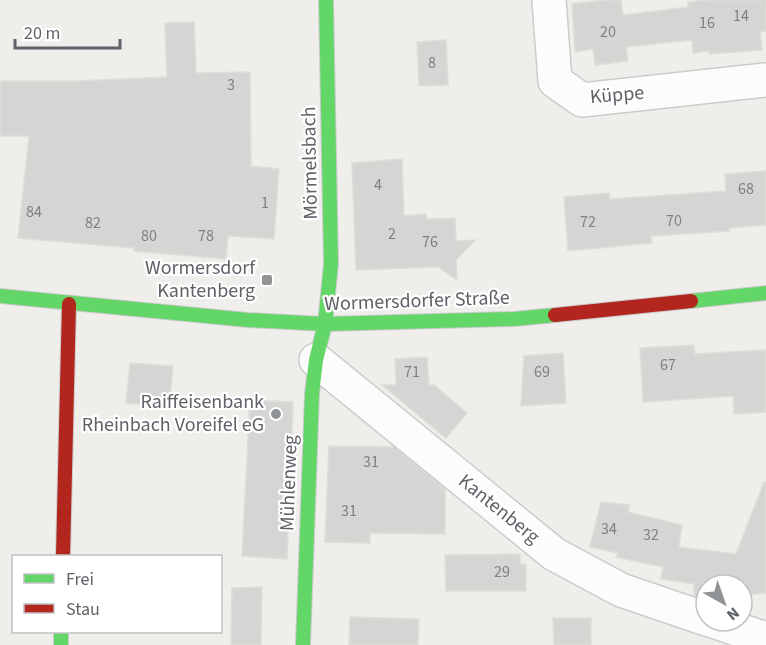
<svg xmlns="http://www.w3.org/2000/svg" width="766" height="645" font-family="'Source Sans 3',sans-serif">
<rect width="100%" height="100%" fill="#efeeea"/>
<path fill="#d6d5d3" stroke="#deddd9" stroke-width="1.5" d="M605,0H621L623,15L688,7V2L705,0H766V31L760,32L762,50L709,54V51L693,53L692,40L626,47L628,61L595,65L593,49L575,52L572,4Z
M194,22L196,73L250,72L251,166L279,169L274,239L228,236L226,259L134,251V248L18,238L29,136H0V81H76L167,77L165,23Z
M446,40L448,85L419,86L417,42Z
M402,159L404,216L426,214V219L455,218L456,241L475,240L456,260L457,280L438,267L356,270L352,163Z
M766,171V225L729,228V231L651,236L652,243L568,251L564,197L609,193L610,199L726,191L725,174Z
M694,345L695,354L766,350V412L734,414L733,396L643,402L640,348Z
M563,353L566,403L521,406L524,356Z
M427,357L429,385H434L467,413L446,438L382,385H396L395,359Z
M130,363L173,366L169,407L126,403Z
M250,400L293,402L287,559L242,556Z
M329,446L394,447L445,489V534L370,533V543L325,542Z
M764,482H766V593L742,595V585H706V597L701,598L694,595V584L661,579L663,567L616,557L618,553L590,547L601,502L630,505L628,512L682,525L679,547L736,554Z
M520,554V564L526,565V591H446L445,555Z
M262,587L261,645H231L232,588Z
M350,617L419,619L418,645H349Z
M553,618H591V645H554Z"/>
<g fill="none" stroke-linecap="round" stroke-linejoin="round">
<g stroke="#cbcccc" stroke-width="36">
<path id="street" d="M549,0L555,81L582,100L766,80
M316,360L554,554L621,590L706,619
M713,621L766,639"/>
</g>
<g stroke="#cacacb" stroke-width="16">
<path id="fast" d="M0,296L248,320L325,324L514,319L555,315
M691,301L766,293
M61,632V645
M303,645L312,394L316,360L325,324L331,264L326,0"/>
</g>
<g stroke="#cacacb" stroke-width="16">
<path id="jam" d="M555,315L691,301
M63,556L69,304"/>
</g>
<use href="#street" stroke="#fdfcfc" stroke-width="33"/>
<use href="#fast" stroke="#63d668" stroke-width="14"/>
<use href="#jam" stroke="#b3261e" stroke-width="14"/>
</g>
<g fill="#919496" stroke="#fff" stroke-width="2">
<rect x="261" y="274" width="12" height="12" rx="3"/>
<circle cx="276" cy="414" r="6"/>
</g>
<g text-anchor="middle" dominant-baseline="central" stroke-width="4.5" stroke-linejoin="round" paint-order="stroke">
<g font-size="16" fill="#7e8184">
<text x="741" y="16">14</text>
<text x="707" y="23">16</text>
<text x="608" y="32">20</text>
<text x="432" y="63">8</text>
<text x="231" y="85">3</text>
<text x="378" y="185">4</text>
<text x="746" y="189">68</text>
<text x="265" y="203">1</text>
<text x="34" y="212">84</text>
<text x="674" y="221">70</text>
<text x="588" y="222">72</text>
<text x="93" y="223">82</text>
<text x="392" y="234">2</text>
<text x="149" y="236">80</text>
<text x="206" y="236">78</text>
<text x="430" y="242">76</text>
<text x="668" y="365">67</text>
<text x="412" y="372">71</text>
<text x="542" y="372">69</text>
<text x="371" y="462">31</text>
<text x="349" y="511">31</text>
<text x="609" y="529">34</text>
<text x="651" y="535">32</text>
<text x="502" y="572">29</text>
</g>
<g font-size="20" fill="#5f6368" stroke="#fff">
<text transform="translate(617 95) rotate(-5)">Küppe</text>
<text transform="translate(310 163) rotate(-91)">Mörmelsbach</text>
<text transform="translate(417 301) rotate(-2)">Wormersdorfer Straße</text>
<text transform="translate(289 483) rotate(-88)">Mühlenweg</text>
<text transform="translate(499 509) rotate(39)">Kantenberg</text>
</g>
<g font-size="20" fill="#5f6368" stroke="#fff" text-anchor="end">
<text x="255" y="268">Wormersdorf<tspan x="255" dy="23">Kantenberg</tspan></text>
<text x="264" y="402">Raiffeisenbank<tspan x="264" dy="23">Rheinbach Voreifel eG</tspan></text>
</g>
</g>
<rect x="12" y="555" width="210" height="78" fill="#ffffff" stroke="#bfc1c3" stroke-width="1.5"/>
<rect x="24" y="574" width="30" height="9" fill="#63d668" stroke="#bfc1c3" stroke-width="1.5"/>
<text x="66" y="585" font-size="18" fill="#5f6368">Frei</text>
<rect x="24" y="604" width="30" height="9" fill="#b3261e" stroke="#bfc1c3" stroke-width="1.5"/>
<text x="66" y="615" font-size="18" fill="#5f6368">Stau</text>
<g transform="translate(724 603) rotate(140)"><circle r="28" fill="#ffffff" stroke="#bfc1c3" stroke-width="1.5"/>
<path d="M0-4.5L10 22L0 15L-10 22Z" fill="#919496"/>
<text y="-9" font-size="16" font-weight="bold" text-anchor="middle" fill="#5f6368">N</text>
</g>
<path d="M15 39v9h105v-9" fill="none" stroke="#5f6368" stroke-width="3"/>
<text x="24" y="39" font-size="18" fill="#5f6368" stroke="#ffffff" stroke-width="4.5" paint-order="stroke">20 m</text>
</svg>
